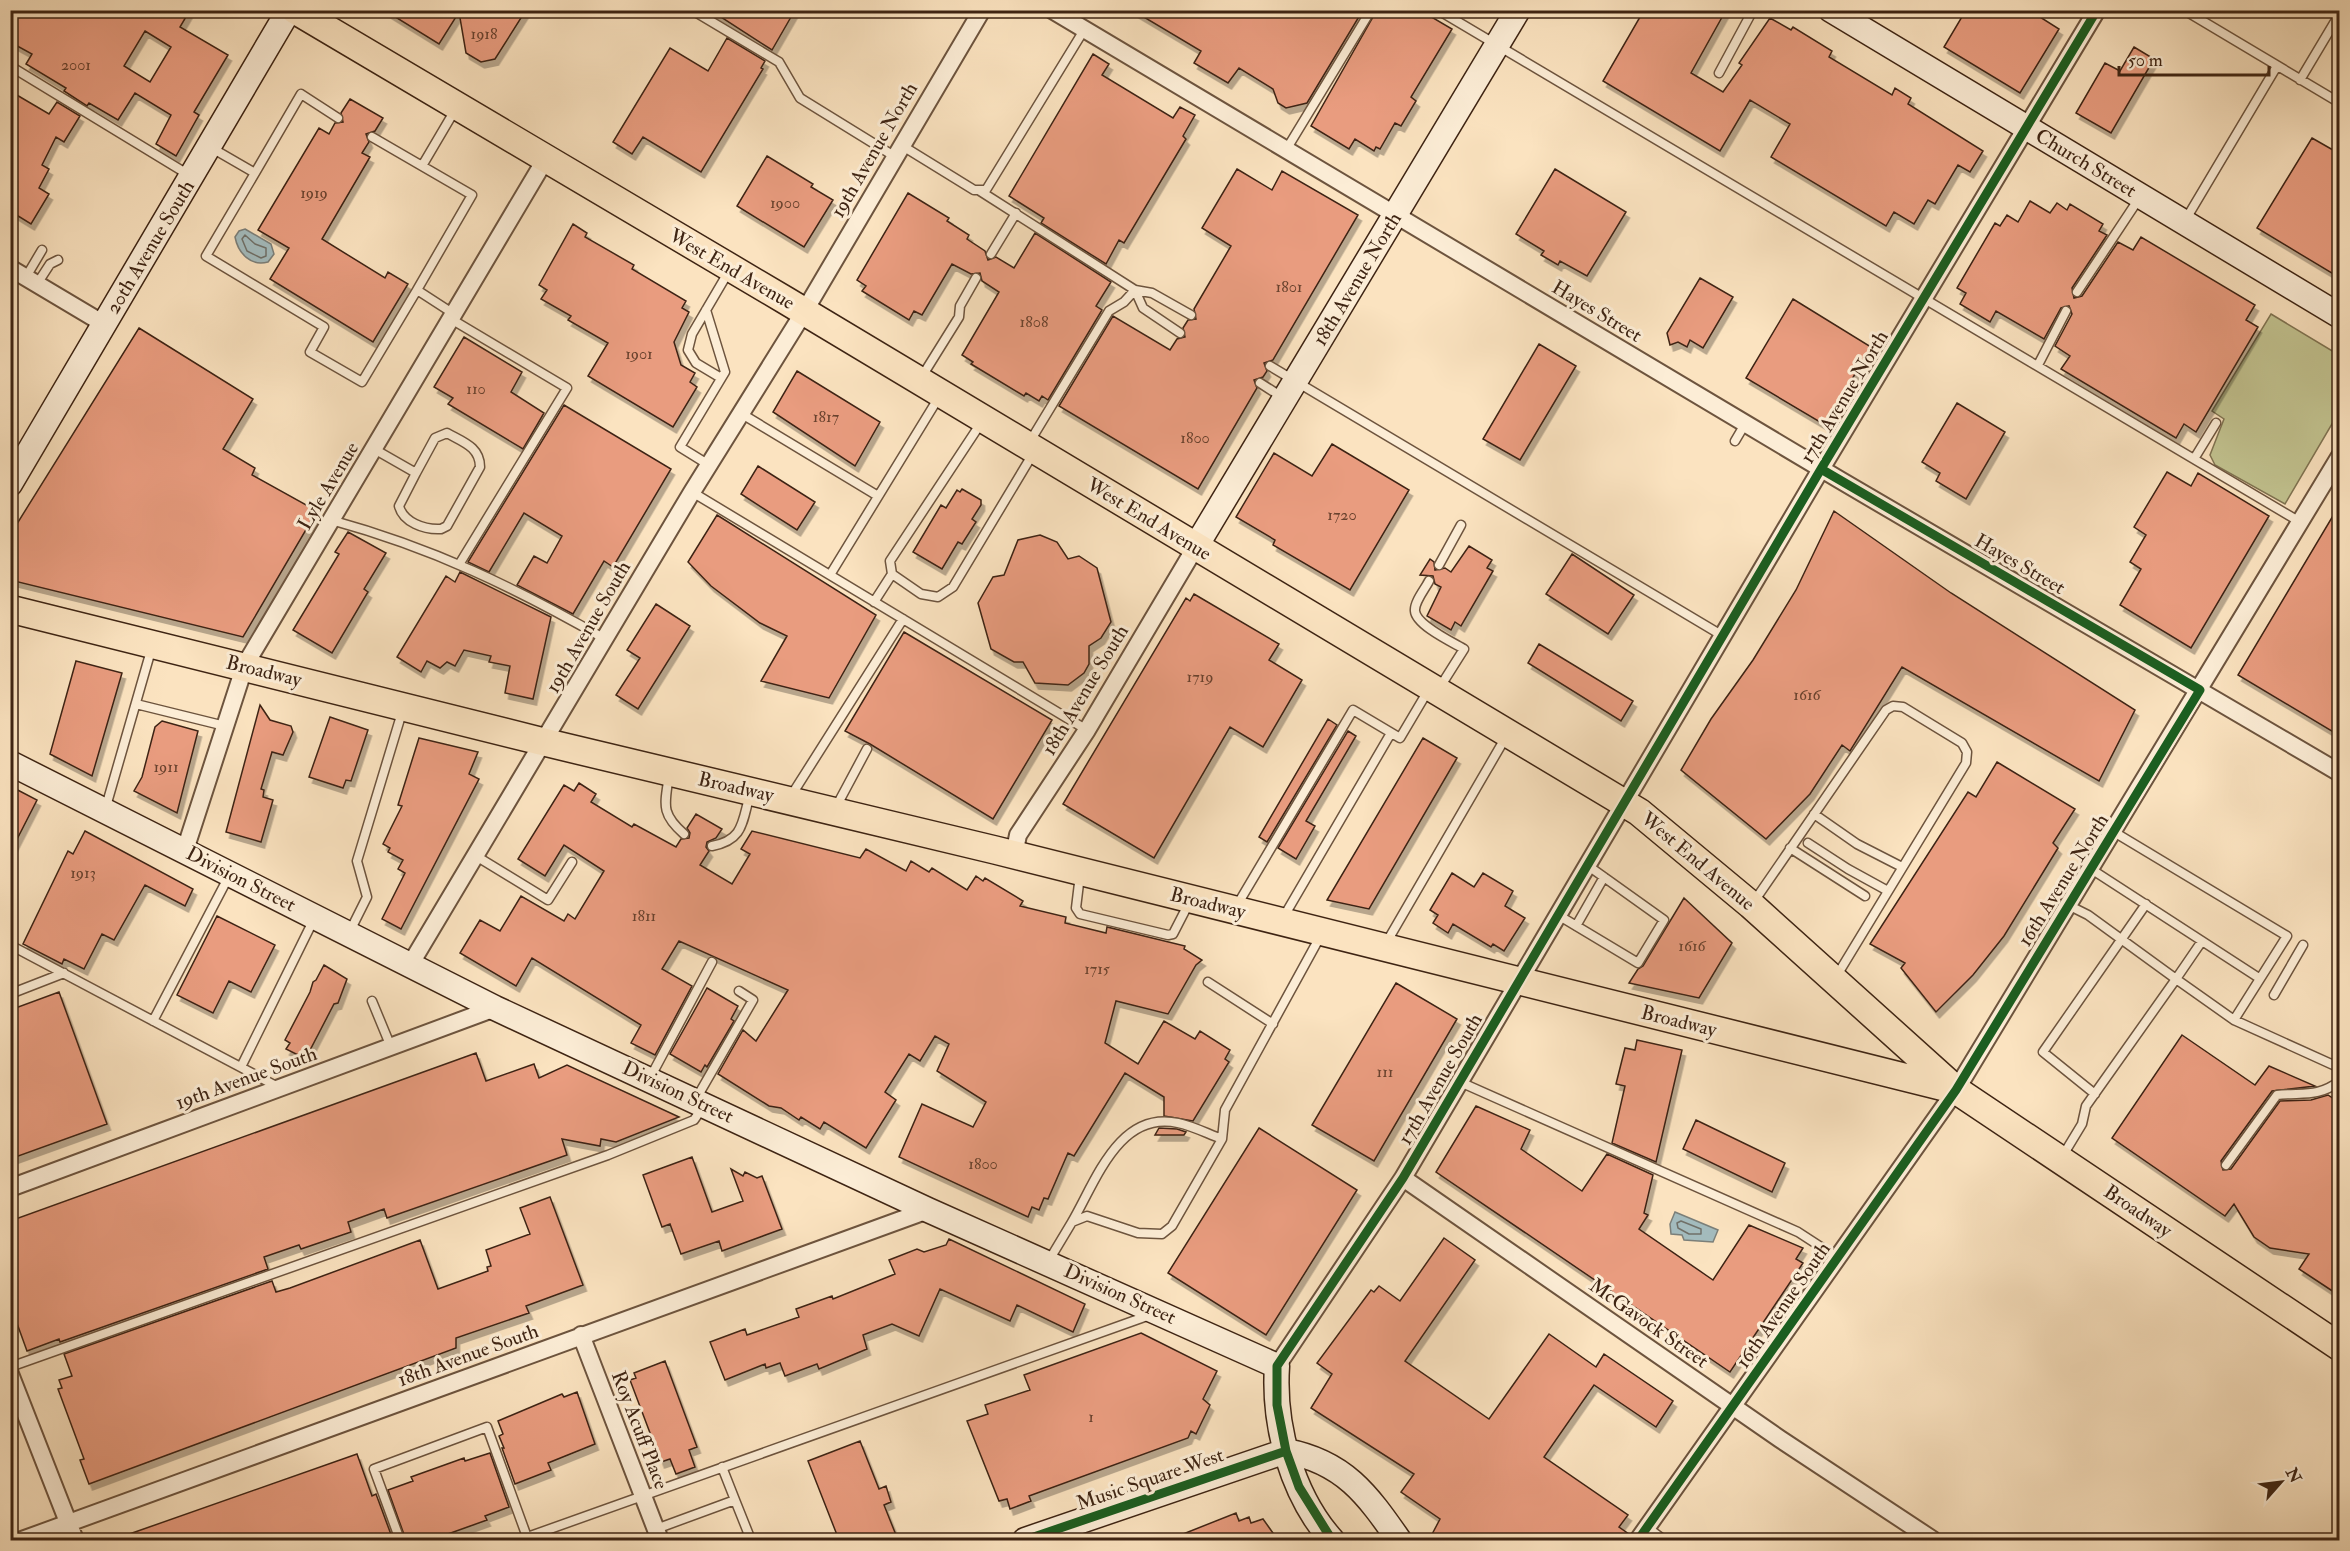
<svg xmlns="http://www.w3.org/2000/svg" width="2350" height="1551" font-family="'IM FELL Double Pica',serif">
<defs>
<filter id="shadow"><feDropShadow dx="3.5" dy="6" stdDeviation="0" flood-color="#0004"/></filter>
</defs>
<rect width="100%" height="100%" fill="#fbe3c0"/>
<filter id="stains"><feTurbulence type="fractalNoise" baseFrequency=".00333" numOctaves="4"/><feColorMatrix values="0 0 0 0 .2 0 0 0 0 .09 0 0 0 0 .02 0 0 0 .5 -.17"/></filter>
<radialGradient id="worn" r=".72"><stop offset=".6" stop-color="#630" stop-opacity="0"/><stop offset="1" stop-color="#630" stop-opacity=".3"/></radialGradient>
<path fill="#c2c390" stroke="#807452" stroke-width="1.5" d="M2271,314L2339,355V412L2285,504L2215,465L2210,455L2224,419L2212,411Z"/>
<path fill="#a3bbbd" stroke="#7b7f79" stroke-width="1.5" d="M245,229L271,244L274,254L268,262C251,267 238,253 235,237L239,231Z
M1675,1212L1718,1230L1713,1242L1684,1240L1682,1235L1671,1234L1670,1224Z"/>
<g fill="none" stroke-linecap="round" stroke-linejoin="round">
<path stroke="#707068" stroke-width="1.5" d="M245,235L255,244L266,248V256L261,258L247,251L242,239Z
M1681,1221L1701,1229V1234H1689L1678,1228L1677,1223Z"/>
</g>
<path fill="#e99c7f" stroke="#3e2413" stroke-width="1.5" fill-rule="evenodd" filter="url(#shadow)" d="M10,10H190L180,27L228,55L194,112L199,115L176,156L156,144L171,115L135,93L118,120L89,103L87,106L64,91L66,88L26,64L32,54L10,42ZM145,31L171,47L150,82L124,66Z
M384,10H526L495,59L481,62L466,53L459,12L439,44Z
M710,10H795L772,50Z
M1132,10H1363L1307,103L1286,108L1278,103L1273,89L1239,68L1228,83L1194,63L1201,51Z
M1377,10H1431L1428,15L1452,29L1411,97L1416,101L1401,126L1395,123L1380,149L1376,147L1374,151L1355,139L1349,149L1311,126Z
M1644,10H1726L1691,73L1723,92L1742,65L1739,63L1770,18L1791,30L1793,27L1832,51L1829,57L1892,95L1895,88L1911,98L1908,104L1983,151L1970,172L1958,165L1935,204L1928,200L1914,224L1894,212L1886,226L1771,157L1790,124L1750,100L1720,151L1603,81Z
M1966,10H2029L2059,29L2020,93L1944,47Z
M727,38L765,61L761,68L763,69L701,172L643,137L632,154L613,142L670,48L708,71Z
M2134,47L2154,59L2111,133L2076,113L2105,63L2120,71Z
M1093,54L1109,64L1102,75L1173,118L1180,107L1195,115L1183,136L1186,139L1124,243L1119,240L1106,264L1041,223L1044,218L1009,196Z
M10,91L49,114L57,102L80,116L64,142L56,137L42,165L49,169L39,188L49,194L31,224L10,211Z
M350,99L383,118L375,131L366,134L369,142L362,153L370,157L322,239L385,278L388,272L408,284L373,342L270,279L289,248L258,230L319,128L329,134L335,123L343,122L341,113Z
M2312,138L2340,154V278L2257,228Z
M767,156L813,184L811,187L833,200L804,247L737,206Z
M1237,169L1272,190L1282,171L1358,215L1273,360L1264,363L1267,371L1263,377L1254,380L1257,388L1198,489L1059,406L1113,316L1170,350L1177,339L1185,337L1183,328L1188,320L1196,319L1194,309L1231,246L1202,228Z
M1555,169L1626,212L1587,276L1560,261L1558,265L1541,255L1544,251L1516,234Z
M908,193L949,218L947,221L969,235L967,239L985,251L988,260L996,257L1014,268L1035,233L1111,282L1096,306L1102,310L1048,400L1042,396L1039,401L1026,393L1024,396L971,364L973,362L962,355L999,292L982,281L980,273L971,274L952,264L922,315L914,311L909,320L862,291L866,286L857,280Z
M2030,201L2050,213L2057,203L2067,210L2070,204L2103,224L2099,231L2107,235L2072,288L2074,298L2082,296L2118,242L2133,250L2141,237L2255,305L2246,320L2258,327L2196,432L2184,424L2176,438L2061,369L2070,356L2055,346L2072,314L2069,306L2061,308L2044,339L1996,311L1990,322L1960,304L1966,293L1957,288L1995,223L2000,226L2007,215L2018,222Z
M573,224L587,233L585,237L634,265L632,269L686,301L682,308L689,312L674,342L681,365L695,373L690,382L697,387L673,427L588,376L608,343L568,320L571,316L541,299L547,290L539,285Z
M1700,278L1733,297L1703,348L1690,340L1687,347L1678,342L1670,345L1667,333Z
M1793,299L1871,347L1825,425L1746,378Z
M139,328L253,399L223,449L255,468L252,475L317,511L243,637L10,580V535Z
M464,337L522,372L511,392L544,413L523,449L448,404L453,398L434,387Z
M1539,344L1576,366L1520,460L1483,439Z
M797,371L880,422L855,466L773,412Z
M1957,403L2005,432L1966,499L1936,481L1940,473L1922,462Z
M564,405L671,469L613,567L604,561L573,614L517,585L534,556L547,563L562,536L524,513L489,572L468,562Z
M1332,444L1409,490L1350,590L1273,545L1275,540L1236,517L1274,453L1312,476Z
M758,466L815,502L797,530L741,494Z
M2167,472L2191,486L2198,473L2269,516L2191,648L2120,605L2141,569L2130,562L2146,535L2134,527Z
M962,489L981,500V505L972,519L976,522L962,544L958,542L942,569L913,552L941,505L946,508L957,490L960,492Z
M2340,504V736L2238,675Z
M1834,511L1951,593L2135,710L2099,781L1902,667L1850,751L1842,745L1810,794L1766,839L1681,770L1711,719L1753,660L1796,590Z
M717,515L876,615L829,698L761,681L787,636L760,623L711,586L688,562Z
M348,532L386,553L364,589L368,592L332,653L293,630L339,554L335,552Z
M1040,535L1057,542L1068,559L1079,556L1097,568L1111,622L1101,638L1089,646V664L1084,673L1068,685L1035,683L1023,662H1014L991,649L978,603L993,577L1004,575L1018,540Z
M1469,546L1492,560L1487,568L1493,571L1461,626L1455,622L1451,630L1427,616L1441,587L1435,584L1433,576L1420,575L1430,559L1434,562L1435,570L1445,568L1451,572Z
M1572,554L1634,595L1608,634L1546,594Z
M460,572L551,617L533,699L505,693L510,666L489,662L491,656L464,650L455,666L447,662L440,668L427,661L421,672L397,657L446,576L455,582Z
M1194,594L1279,644L1269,660L1302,680L1263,747L1230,727L1154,858L1063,804L1186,598L1190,601Z
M656,604L690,626L638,709L616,695L640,658L627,650Z
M904,632L1052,720L993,819L870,744L845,731Z
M1539,644L1633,701L1621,721L1528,663Z
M76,661L122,673L92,776L50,754Z
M260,705L270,720L291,726L293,732L283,755L272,752L261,789L264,790L263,797L273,800L261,842L226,832Z
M330,717L368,730L351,781L346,780L343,788L309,777Z
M1328,719L1337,725L1267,842L1259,837Z
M162,721L198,731L177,813L134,791L142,777L155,727Z
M1348,731L1356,736L1306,821L1315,826L1296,859L1278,848Z
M419,738L478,752L469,774L479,779L401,929L382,919L405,873L398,869L403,860L388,852L390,848L383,844L402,806L398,805Z
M1423,738L1457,758L1369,909L1327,900Z
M1997,762L2075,809L2053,843L2058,848L2004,936L1973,975L1936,1012L1901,968L1905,963L1870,944L1968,792L1976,797Z
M579,783L596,794L591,802L632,827L634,824L676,847L681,839L689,838L690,833L687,828L696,814L722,829L716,838L707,842L706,847L709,851L700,865L732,884L750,854L741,849L752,831L860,858L866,849L906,871L911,861L929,872L932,868L967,890L976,876L983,881L985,878L1023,901L1020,906L1066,917L1065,923L1106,933L1107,927L1185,946L1184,949L1202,960L1196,965L1168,1014L1116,1001L1105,1043L1138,1064L1164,1021L1195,1039L1200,1031L1230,1050L1225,1059L1229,1062L1193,1121L1164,1116V1097L1125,1073L1074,1156L1068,1153L1048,1199L1044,1198L1039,1210L1032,1207L1028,1217L899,1157L922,1104L973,1127L986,1102L937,1071L949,1044L935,1036L920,1061L909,1054L885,1092L896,1100L866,1148L824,1122L820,1129L801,1117L799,1120L781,1108L769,1106L718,1074L743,1030L756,1041L788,990L679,941L662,969L692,986L655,1055L631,1043L641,1025L532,958L516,986L460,953L480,920L500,931L521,896L564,921L568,914L575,919L604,871L564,845L545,876L518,859L564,785L574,791Z
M10,786L37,800L10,853Z
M85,831L193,889L185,906L145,885L114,940L102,934L84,969L64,959L62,964L23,944L68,851L73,854Z
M1452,873L1474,887L1483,873L1513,891L1505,906L1525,918L1504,951L1493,944L1491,947L1453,924L1448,933L1433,923L1438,915L1430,910Z
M1684,898L1732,943L1699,998L1629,983L1638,969L1643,966Z
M217,916L275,945L251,992L229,981L213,1013L177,995Z
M324,965L347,979L338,1003L334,1004L309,1052L306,1051L302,1057L286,1049L290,1043L285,1040L310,992L313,982L316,980Z
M1396,983L1457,1019L1374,1161L1312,1125Z
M707,988L738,1006L731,1019L734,1021L707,1067L705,1065L701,1072L670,1054Z
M59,992L107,1124L10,1159V1010Z
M2182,1035L2255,1085L2269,1066L2315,1086L2272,1091L2221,1161L2223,1170L2231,1169L2280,1101L2311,1100L2328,1095L2340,1103V1296L2299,1269L2309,1254L2270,1248L2254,1237L2234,1204L2225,1216L2112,1138Z
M1637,1040L1682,1050L1656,1162L1612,1143L1625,1086L1616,1084L1625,1048L1635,1050Z
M476,1053L486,1081L534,1064L539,1078L567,1065L679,1117L616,1142L601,1139L600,1146L562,1139L567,1155L387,1218L384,1209L348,1222L351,1232L301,1249L299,1245L264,1257L268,1269L60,1342L59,1339L27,1351L10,1304V1221Z
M1476,1106L1530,1130L1521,1149L1582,1191L1607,1154L1653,1175L1644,1213L1648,1215L1639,1229L1713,1280L1749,1225L1803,1248L1796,1259L1803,1263L1730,1372L1436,1172Z
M1696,1120L1785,1163L1772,1192L1683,1149Z
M1159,1128L1177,1129L1186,1132L1184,1135H1155Z
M1259,1128L1357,1190L1266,1335L1168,1273Z
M692,1157L712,1212L743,1201L731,1169L743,1176L745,1172L757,1178L762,1176L782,1229L722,1251L719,1241L681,1254L670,1224L662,1227L643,1175Z
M550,1197L583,1285L526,1306L529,1313L456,1338V1348L89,1484L80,1460L84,1459L58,1389L62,1388L59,1380L72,1376L64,1354L272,1281L276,1292L290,1288L420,1240L438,1289L488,1271L487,1267L491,1266L486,1250L530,1234L520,1208Z
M1444,1238L1475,1260L1405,1361L1489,1419L1549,1334L1596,1367L1604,1354L1673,1401L1656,1427L1594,1385L1544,1457L1628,1515L1619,1527L1629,1534L1628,1540H1429L1440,1519L1401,1492L1414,1474L1311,1408L1332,1374L1317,1363L1371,1290L1374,1292L1379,1286L1400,1301Z
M949,1239L1085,1304L1073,1332L1017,1305L1010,1321L940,1289L919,1336L892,1324L863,1335L867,1349L819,1369L817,1364L785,1376L780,1363L766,1368L765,1364L725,1380L710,1342L745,1329L747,1335L799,1317L796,1309L832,1296L833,1299L895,1274L889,1260L917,1249L924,1252L946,1245Z
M1141,1333L1217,1371L1203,1399L1210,1405L1196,1434L1191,1431L1188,1438L1029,1496L1031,1501L1010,1509L1007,1499L999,1501L967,1421L988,1414L985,1405L1030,1390L1024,1375Z
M665,1361L697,1447L689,1450L695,1467L676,1474L670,1459L661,1462L630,1380L636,1378L634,1373Z
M577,1392L595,1444L548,1463L551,1470L515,1484L502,1448H504L499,1436L503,1434L498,1421L562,1394L564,1397Z
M860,1441L879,1489L886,1486L891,1502L884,1505L898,1540H839L808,1461Z
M490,1453L509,1507L485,1516L487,1520L434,1539L433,1535L418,1540H406L388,1490L413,1481L411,1477L464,1458L465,1461Z
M357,1454L372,1496L376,1494L393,1540H119L118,1538Z
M1236,1513L1239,1521L1249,1517L1251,1523L1263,1519L1278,1540H1168Z"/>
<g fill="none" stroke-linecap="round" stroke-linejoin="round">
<g stroke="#6d543e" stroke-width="11">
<path id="service" d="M692,10L779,62L800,98L894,156
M1438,10L2300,522
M2184,10L2340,103
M10,66L189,175
M1719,73L1753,10
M2300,80L2340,13
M372,137L422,166
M901,145L974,190H986L1084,30
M210,147L255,173L301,94L338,118
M1286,150L1371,10
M255,173L206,256L324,327L310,352L362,382L417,290
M980,191L1135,290L1152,293L1191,315
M2186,219L2277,66
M991,254L1016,213
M26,277L42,250
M37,284L50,264L58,260
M1135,290L1143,308L1180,333
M2077,292L2140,197
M706,310L725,372L680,447L709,465
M454,314L417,290L472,195L422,166L455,110
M451,319L567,388L460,563
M2038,365L2066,311
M1270,366L1723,636
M721,378L696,363L688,350L692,334L729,271
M921,378L959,317L960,306L976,278
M1260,383L1282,397
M742,414L878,496
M981,423L890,561L892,574L921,594L938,597L953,587L1034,452
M1735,441L1745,424
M1029,443L1109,311L1124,302L1135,290
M374,449L416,473L435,438L447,433C463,442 480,447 480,467L447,526L441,529C424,530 403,522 399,506L416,473
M2194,459L2216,423
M692,492L1087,730
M331,520C433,548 514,587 605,639
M1439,565L1461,525
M830,575L939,397
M1429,581C1425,589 1414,602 1415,611C1416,625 1452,642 1464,649L1440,687
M874,602L892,574
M136,704L225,726
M669,775C665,804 660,813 684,834
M791,796L903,619
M836,807L867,749
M105,810L152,647
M1814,814L1857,844L1902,867
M2114,832L2287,936L2234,1020
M1808,843L1848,869L1888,891
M712,846C744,840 742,822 750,794
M1790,848L1865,896
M476,856L548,900L572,862
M2091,869L2259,978
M1080,875L1076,908L1080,914L1168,935L1173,934L1190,901
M1753,903L1886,710L1893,706L1903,707L1962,743L1967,752L1966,763L1836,977
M1236,907L1353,710L1400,738L1429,689
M1558,915L1638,963L1664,920L1587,865
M1283,918L1391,733
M1576,926L1604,877
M349,933L367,897L357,861L403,709
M2202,941L2176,979L2234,1020L2340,1068
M10,945L278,1087
M1385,945L1507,735
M1208,982L1273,1024
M10,994L64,973
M2274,995L2303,945
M372,1001L391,1047
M153,1021L229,876
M241,1067L314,919
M650,1078L712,962
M1460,1082L1798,1232L1838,1258
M2095,1094L2043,1052L2146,904
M696,1099L753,1000L739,991
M2062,1157L2082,1124L2086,1106L2176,979L2088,915L2068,905
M2226,1165L2277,1095C2303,1092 2317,1098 2340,1081
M1072,1222C1096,1181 1119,1110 1178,1123C1193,1126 1208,1134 1222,1139
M1048,1262L1072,1222L1087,1216L1138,1233L1162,1234L1172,1226L1222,1139L1225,1110L1321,935
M10,1367L608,1155L694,1120L703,1107
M722,1467L735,1500
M1648,1528L1664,1540
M656,1529L735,1500L749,1535L739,1540
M400,1540L374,1469L487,1427L527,1537
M519,1540L1150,1315"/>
</g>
<g stroke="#6d543e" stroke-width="20">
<path id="minor" d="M1052,10L1840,480L2340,773
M10,268L104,324
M185,850L245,665L545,160
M1014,855L1018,835L1087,730L1195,548
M410,965L692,492L804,312L982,10
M1403,1178L1780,1439L1933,1540
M10,1188L495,1008
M581,1335L660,1540
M1277,1366L1403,1178L1821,469L2097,10
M10,1374L75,1540
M22,1540L928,1210
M1638,1540L1956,1090L2340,456"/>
</g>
<g stroke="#3e2413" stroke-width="27">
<path id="secondary" d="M1831,10L2340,316
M10,484L289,10
M1195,548L1518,10
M10,763L495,1008L928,1210L1277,1366C1273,1426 1292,1495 1332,1540
M1286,1451C1344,1462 1367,1494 1399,1540
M1025,1540L1286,1451"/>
</g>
<g stroke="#3e2413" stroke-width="30">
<path id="primary" d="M295,10L785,300L1639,812L1751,905L1953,1087
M10,609L544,742L995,850L1956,1090L2340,1347"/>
</g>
<use href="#service" stroke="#fcedd6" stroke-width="8"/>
<use href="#minor" stroke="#fcedd6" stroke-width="16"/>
<use href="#secondary" stroke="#fcedd6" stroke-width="24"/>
<use href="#primary" stroke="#fbe3c0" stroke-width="27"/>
<g stroke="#fcedd6" stroke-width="13">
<path id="cycleway" d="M1025,1540L1286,1451
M1332,1540L1299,1487L1286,1451L1277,1405V1366L1403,1178L1821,469L2097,10
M1638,1540L1956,1090L2200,690L1821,469"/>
</g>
<use href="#cycleway" stroke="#1b5e20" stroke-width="9"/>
</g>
<g text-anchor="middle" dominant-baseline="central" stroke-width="6" stroke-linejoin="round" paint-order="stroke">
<g font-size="16" fill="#69422e">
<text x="484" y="34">1918</text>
<text x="76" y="65">2001</text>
<text x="314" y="193">1919</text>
<text x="785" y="203">1900</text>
<text x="1289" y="287">1801</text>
<text x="1034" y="322">1808</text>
<text x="639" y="354">1901</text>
<text x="476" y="389">110</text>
<text x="826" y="417">1817</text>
<text x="1195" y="438">1800</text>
<text x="1342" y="515">1720</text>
<text x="1200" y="677">1719</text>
<text x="1807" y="695">1616</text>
<text x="166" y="767">1911</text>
<text x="83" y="873">1913</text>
<text x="644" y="916">1811</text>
<text x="1692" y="946">1616</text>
<text x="1097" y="969">1715</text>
<text x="1385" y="1072">111</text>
<text x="983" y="1164">1800</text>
<text x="1091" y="1417">1</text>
</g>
<g font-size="20" fill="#3e2413" stroke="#fcedd6">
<text transform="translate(874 150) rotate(-60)">19th Avenue North</text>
<text transform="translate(2086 163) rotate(31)">Church Street</text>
<text transform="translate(150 247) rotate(-59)">20th Avenue South</text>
<text transform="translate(732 269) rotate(30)">West End Avenue</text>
<text transform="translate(1357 279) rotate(-59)">18th Avenue North</text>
<text transform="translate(1597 311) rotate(31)">Hayes Street</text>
<text transform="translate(1844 397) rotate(-59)">17th Avenue North</text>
<text transform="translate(328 486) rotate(-59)">Lyle Avenue</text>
<text transform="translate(1149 519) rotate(31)">West End Avenue</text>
<text transform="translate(2020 564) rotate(30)">Hayes Street</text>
<text transform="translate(588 627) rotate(-60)">19th Avenue South</text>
<text transform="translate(264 671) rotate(14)">Broadway</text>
<text transform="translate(1085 690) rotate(-59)">18th Avenue South</text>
<text transform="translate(736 787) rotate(13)">Broadway</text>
<text transform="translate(1698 861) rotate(40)">West End Avenue</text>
<text transform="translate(241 879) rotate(27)">Division Street</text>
<text transform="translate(2063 880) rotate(-58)">16th Avenue North</text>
<text transform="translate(1208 903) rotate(14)">Broadway</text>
<text transform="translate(1679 1021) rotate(14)">Broadway</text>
<text transform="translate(246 1078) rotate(-20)">19th Avenue South</text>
<text transform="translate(1440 1079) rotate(-60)">17th Avenue South</text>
<text transform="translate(678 1092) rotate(25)">Division Street</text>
<text transform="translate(2138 1211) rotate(34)">Broadway</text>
<text transform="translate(1120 1294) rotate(24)">Division Street</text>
<text transform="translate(1783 1305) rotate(-55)">16th Avenue South</text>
<text transform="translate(1649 1323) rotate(35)">McGavock Street</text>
<text transform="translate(468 1355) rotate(-20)">18th Avenue South</text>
<text transform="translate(640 1430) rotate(69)">Roy Acuff Place</text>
<text transform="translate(1150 1479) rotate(-19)">Music Square West</text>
</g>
</g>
<rect width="2350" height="1551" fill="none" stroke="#fbe3c0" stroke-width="36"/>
<rect x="12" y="12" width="2326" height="1527" fill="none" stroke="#3e2413" stroke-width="3"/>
<rect x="18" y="18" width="2314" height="1515" fill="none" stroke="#3e2413" stroke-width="1.5"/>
<g transform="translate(2281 1482) rotate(62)" stroke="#fcedd6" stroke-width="4.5" paint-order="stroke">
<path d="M0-4.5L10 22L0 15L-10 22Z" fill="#3e2413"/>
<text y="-9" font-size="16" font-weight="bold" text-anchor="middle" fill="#3e2413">N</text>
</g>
<path d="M2119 66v9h150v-9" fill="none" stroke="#3e2413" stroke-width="3"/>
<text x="2128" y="66" font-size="18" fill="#3e2413" stroke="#fcedd6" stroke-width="4.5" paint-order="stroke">50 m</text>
<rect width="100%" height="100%" filter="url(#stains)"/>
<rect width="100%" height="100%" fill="url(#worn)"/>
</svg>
